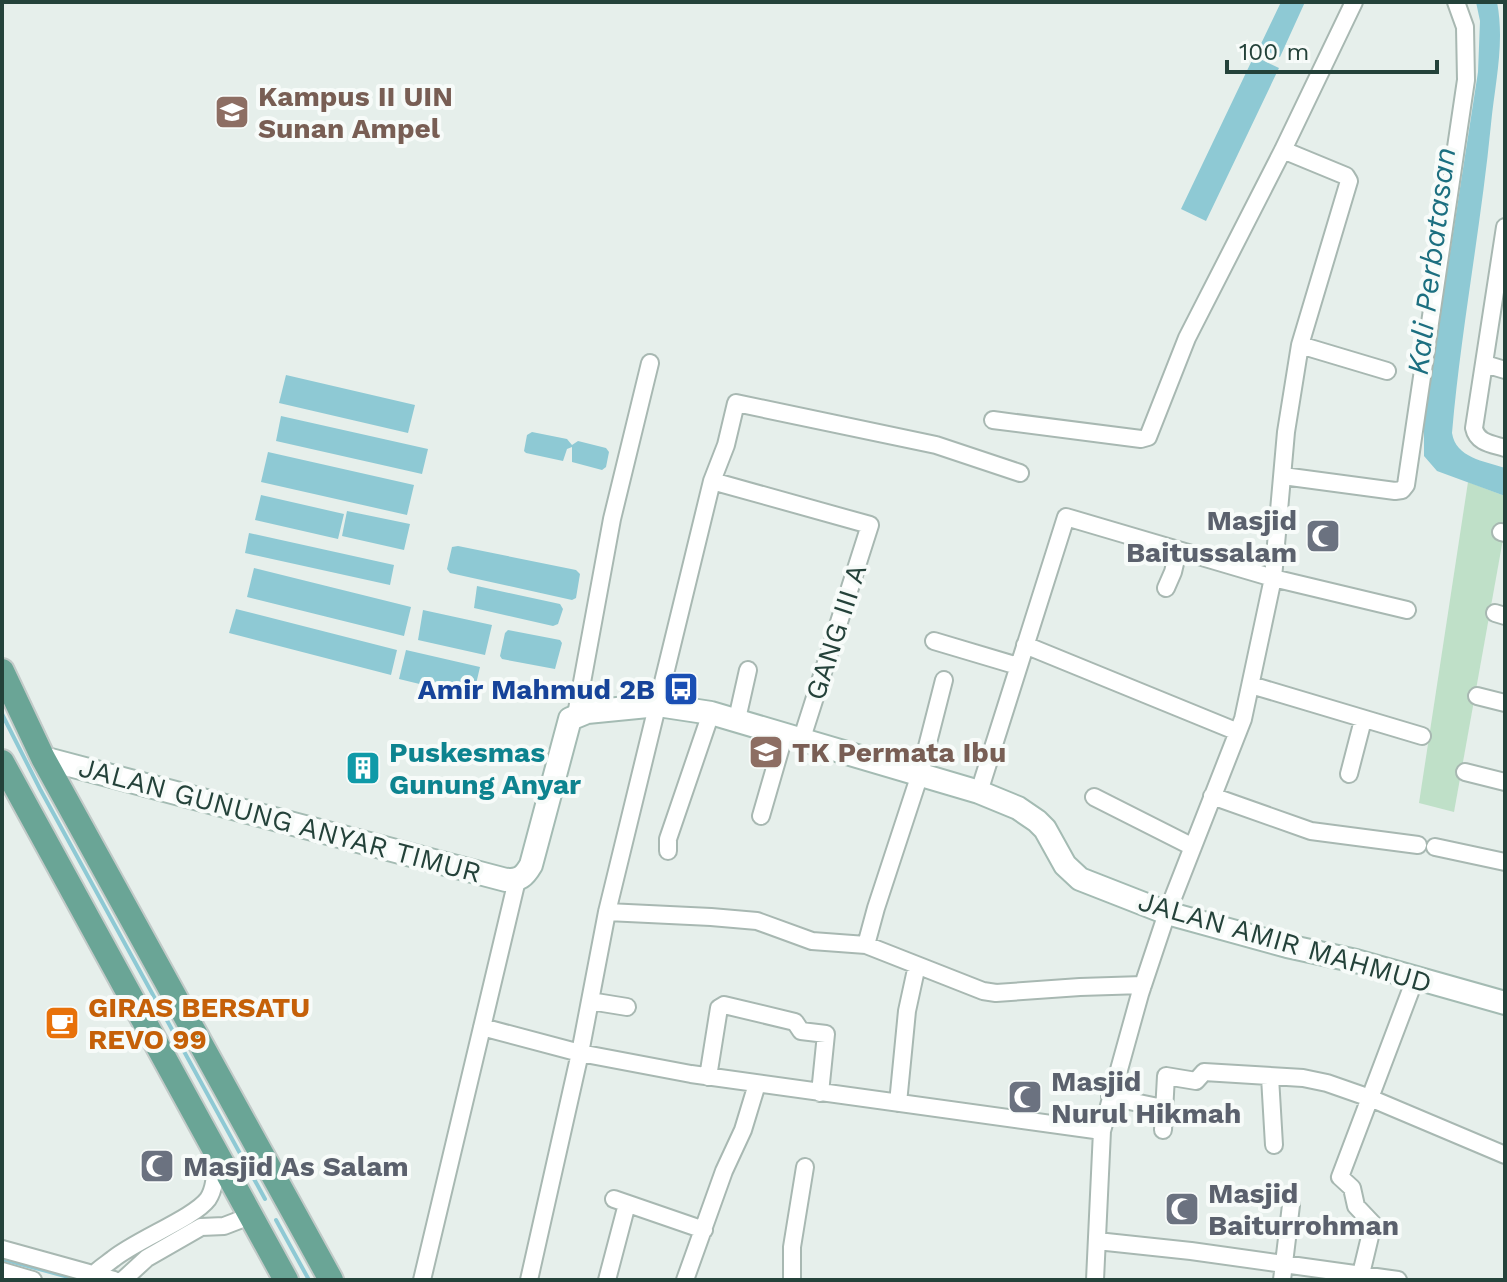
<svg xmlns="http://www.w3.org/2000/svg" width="1507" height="1282" font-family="'Work Sans',sans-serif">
<rect width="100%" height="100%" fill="#e6efeb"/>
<path fill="#bfe0c8" d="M1468,482L1505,496V528L1454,812L1419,803Z"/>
<path fill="#8ec9d4" d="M1281,2H1305L1280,57L1259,48Z
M1476,2H1497C1505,43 1495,83 1491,124C1481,227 1461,329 1452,433C1456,458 1484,461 1505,468V496L1437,471L1424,456V421L1478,72L1480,21Z
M1254,56L1279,68L1206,221L1181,209Z
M286,375L415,405L408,433L279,403Z
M281,416L428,449L422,474L276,441Z
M532,432L567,439L572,445L578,441L606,448L609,452L606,467L602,470L572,462V447L567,449L563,461L526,453L524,451L527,435Z
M268,452L414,485L407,515L261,482Z
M261,495L344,514L338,539L255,520Z
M347,511L410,524L404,550L342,536Z
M249,533L394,565L390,585L245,553Z
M458,546L576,570L580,574L576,598L572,600L450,573L447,569L452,547Z
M254,568L411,607L404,636L247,597Z
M477,586L560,604L563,609L558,624L553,626L474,608Z
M236,609L397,650L391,675L229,633Z
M423,610L492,625L485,655L418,640Z
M508,630L560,640L562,643L555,669L502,659L500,656L505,633Z
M406,650L480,667L473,697L399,679Z"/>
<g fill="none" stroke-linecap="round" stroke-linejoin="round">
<path stroke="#8ec9d4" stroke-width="4" d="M2,714L40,789L265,1199
M276,1220L309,1280
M2,1259L76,1279"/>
<g stroke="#a8b8b2" stroke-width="20">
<path id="street" d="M1505,227L1474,428C1477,443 1492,444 1505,448
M1300,345L1387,371
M1485,364L1505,370
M993,420L1141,439L1148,437L1187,338L1283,150L1354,2
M1283,476L1395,491L1402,490L1406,485L1466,80L1465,27L1456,2
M712,481L870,525L802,738
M1501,532L1505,533
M1166,588L1173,572L1178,551
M1495,613L1505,616
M934,641L1018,666
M1025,645L1238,732
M1251,685L1422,736
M1477,696L1505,703
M576,715L612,519L650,363
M737,719L748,670
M1465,772L1505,782
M1349,774L1363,720
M979,792L1066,517L1273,578L1407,610
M1212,796L1311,831L1418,845
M1094,797L1193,847
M761,816L785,733
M1435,847L1505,862
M668,851V839L711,713
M607,912L711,917L757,921L812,941L866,945L983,991L996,993L1080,987L1143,985
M866,945L876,908L920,774L944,680
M590,1001L627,1007
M482,1027L580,1053L691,1074L1102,1131
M708,1077L719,1008L724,1005L795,1022L801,1031L826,1034L820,1093
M1270,1077L1274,1145
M1110,1097L1163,1108
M898,1103L907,1011L917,965
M1163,1130L1166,1076L1196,1081L1204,1072L1303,1078L1327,1083L1370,1098L1505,1155
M614,1199L704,1230
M1097,1241L1191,1251L1398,1280
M2,1249L114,1280
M2,1271L33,1280
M1361,1274L1373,1224L1356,1206L1352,1188L1340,1177L1415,979
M90,1280C95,1271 104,1266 113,1259C136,1240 194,1218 208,1199C216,1187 215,1170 216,1156
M123,1280L147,1258L201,1227L224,1226L250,1216
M422,1280L517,880
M529,1280L580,1053L607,912L712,481L726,445L736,403L936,445L1020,473
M607,1280L627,1204
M685,1280L724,1171L743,1130L757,1084
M792,1280V1247L805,1167
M1095,1280L1102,1131L1140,994L1167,913L1243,719L1273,578L1286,432L1300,345L1349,181L1346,176L1283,150
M1282,1280L1291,1205"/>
</g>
<g stroke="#a4bbb3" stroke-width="26">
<path id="secondary" d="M43,758L506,880C520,880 524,877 531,865L570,719L587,712L658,705L711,713L979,792L1018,808L1037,821L1045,829L1065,865L1080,879L1167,913L1287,946L1356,961L1505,1003"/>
</g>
<g stroke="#c2cac8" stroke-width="28">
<path id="primary" d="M2,671L43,758L331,1280
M2,762L286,1280"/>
</g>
<use href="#street" stroke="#fff" stroke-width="16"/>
<use href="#secondary" stroke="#fff" stroke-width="22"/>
<use href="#primary" stroke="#6aa596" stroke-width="24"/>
</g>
<defs>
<g id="university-square" transform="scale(1.8)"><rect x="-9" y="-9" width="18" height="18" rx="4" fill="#8d6e63" stroke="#f7fbf9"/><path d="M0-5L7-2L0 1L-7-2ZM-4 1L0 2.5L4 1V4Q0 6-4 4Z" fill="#fff"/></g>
<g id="mosque-square" transform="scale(1.8)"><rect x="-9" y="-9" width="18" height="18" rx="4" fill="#6b7280" stroke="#f7fbf9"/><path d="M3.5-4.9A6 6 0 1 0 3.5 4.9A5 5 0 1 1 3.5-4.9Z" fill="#fff"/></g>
<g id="bus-square" transform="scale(1.8)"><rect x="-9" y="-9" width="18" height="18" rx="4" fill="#1a4fb4" stroke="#f7fbf9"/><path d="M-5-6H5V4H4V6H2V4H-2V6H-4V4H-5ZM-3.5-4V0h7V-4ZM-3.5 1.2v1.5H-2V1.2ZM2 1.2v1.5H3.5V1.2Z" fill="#fff"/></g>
<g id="school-square" transform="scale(1.8)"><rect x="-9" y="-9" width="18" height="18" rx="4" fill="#8d6e63" stroke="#f7fbf9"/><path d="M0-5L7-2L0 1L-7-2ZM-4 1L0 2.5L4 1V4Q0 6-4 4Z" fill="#fff"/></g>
<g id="building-square" transform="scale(1.8)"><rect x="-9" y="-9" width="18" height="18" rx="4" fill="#0f9aa8" stroke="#f7fbf9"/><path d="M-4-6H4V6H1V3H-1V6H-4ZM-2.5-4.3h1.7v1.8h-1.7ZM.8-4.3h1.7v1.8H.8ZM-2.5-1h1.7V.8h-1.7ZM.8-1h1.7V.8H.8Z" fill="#fff"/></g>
<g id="cafe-square" transform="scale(1.8)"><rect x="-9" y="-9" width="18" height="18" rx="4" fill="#e8710a" stroke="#f7fbf9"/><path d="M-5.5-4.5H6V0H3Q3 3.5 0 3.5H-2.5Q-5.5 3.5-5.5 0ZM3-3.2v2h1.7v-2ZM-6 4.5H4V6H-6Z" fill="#fff"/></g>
</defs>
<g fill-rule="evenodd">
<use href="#university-square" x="232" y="112"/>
<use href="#mosque-square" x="1323" y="536"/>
<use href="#bus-square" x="681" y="689"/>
<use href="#school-square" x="766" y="752"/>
<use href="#building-square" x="363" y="768"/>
<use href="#cafe-square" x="62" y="1023"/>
<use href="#mosque-square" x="1025" y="1097"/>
<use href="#mosque-square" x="157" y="1166"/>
<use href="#mosque-square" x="1182" y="1209"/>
</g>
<g text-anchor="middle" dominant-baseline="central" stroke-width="8" stroke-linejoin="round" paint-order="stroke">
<g font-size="28" font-weight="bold" fill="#785e54" stroke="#f7fbf9" text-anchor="start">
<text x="258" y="96">Kampus II UIN<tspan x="258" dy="32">Sunan Ampel</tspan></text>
<text x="792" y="752">TK Permata Ibu</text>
</g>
<g font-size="28" font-weight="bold" fill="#5b616d" stroke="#f7fbf9" text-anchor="start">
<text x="1297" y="520" text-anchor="end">Masjid<tspan x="1297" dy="32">Baitussalam</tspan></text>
<text x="1051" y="1081">Masjid<tspan x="1051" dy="32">Nurul Hikmah</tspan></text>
<text x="183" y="1166">Masjid As Salam</text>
<text x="1208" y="1193">Masjid<tspan x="1208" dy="32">Baiturrohman</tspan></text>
</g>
<g font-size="28" fill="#24423a" stroke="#f7fbf9">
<text transform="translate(836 632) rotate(-72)">GANG III A</text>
<text transform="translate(280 820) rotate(15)">JALAN GUNUNG ANYAR TIMUR</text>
<text transform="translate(1285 942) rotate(16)">JALAN AMIR MAHMUD</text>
</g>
<g font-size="28" font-weight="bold" fill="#164399" stroke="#f7fbf9" text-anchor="end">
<text x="655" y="689">Amir Mahmud 2B</text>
</g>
<g font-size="28" font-weight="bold" fill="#0d838f" stroke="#f7fbf9" text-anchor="start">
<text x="389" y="752">Puskesmas<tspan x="389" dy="32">Gunung Anyar</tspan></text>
</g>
<g font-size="28" font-weight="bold" fill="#c56008" stroke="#f7fbf9" text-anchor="start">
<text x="88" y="1007">GIRAS BERSATU<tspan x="88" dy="32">REVO 99</tspan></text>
</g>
<g font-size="30" font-style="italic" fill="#1c6f80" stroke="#f7fbf9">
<text transform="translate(1431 261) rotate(-83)">Kali Perbatasan</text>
</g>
</g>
<rect width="1507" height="1282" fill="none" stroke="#24423a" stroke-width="8"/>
<path d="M1227 60v12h210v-12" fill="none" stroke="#24423a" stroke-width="4"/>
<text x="1239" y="60" font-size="24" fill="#24423a" stroke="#f7fbf9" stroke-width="6" paint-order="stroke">100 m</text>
</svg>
